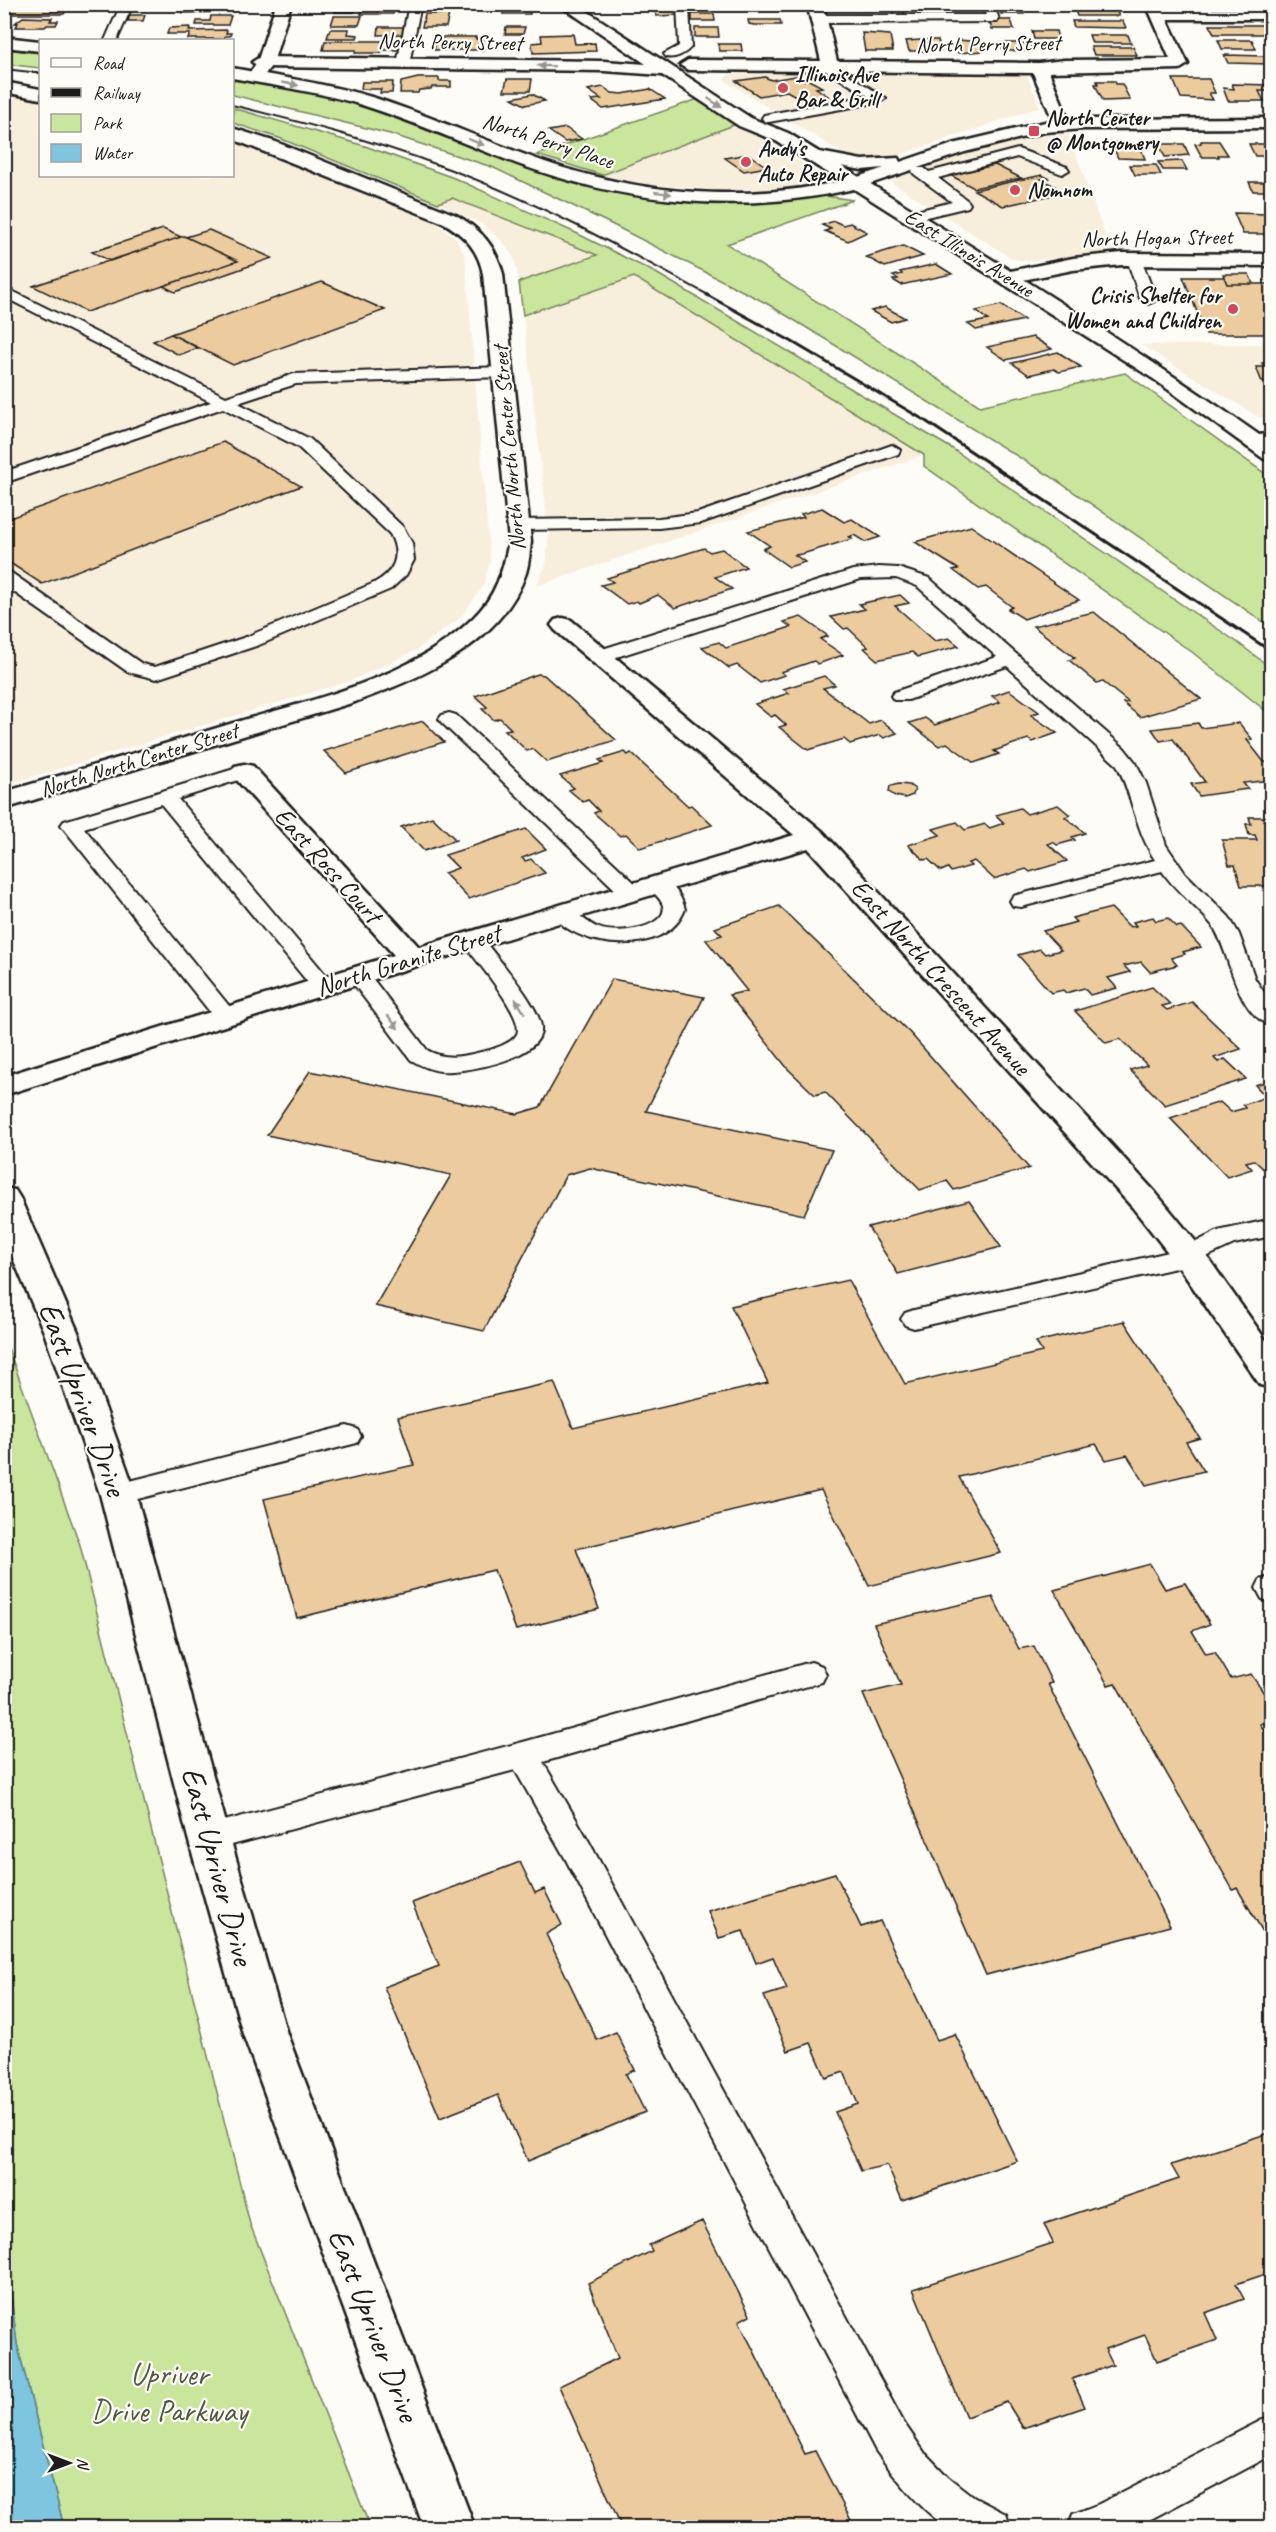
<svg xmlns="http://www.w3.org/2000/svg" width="1276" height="2532" font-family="Caveat,sans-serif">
<rect width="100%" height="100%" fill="#fdfcf7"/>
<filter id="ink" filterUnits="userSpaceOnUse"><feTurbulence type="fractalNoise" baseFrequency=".0167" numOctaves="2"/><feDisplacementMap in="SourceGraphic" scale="12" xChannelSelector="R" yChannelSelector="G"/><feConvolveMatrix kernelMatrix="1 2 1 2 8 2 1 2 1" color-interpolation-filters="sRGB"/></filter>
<g filter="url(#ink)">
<path fill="#f8eedc" d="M741,73H1026L1040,107L891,158L859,160L850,158L724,80L728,75Z
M5,94L40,101V176H232L233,142L420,217L436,223L456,238L465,256L490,562L483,586L461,617L415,651L350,681L5,785Z
M739,123L829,180L828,183L786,189L722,190L647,184L602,175Z
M1068,132L1111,252L1031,261L1013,259L891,182L896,178L987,147Z
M452,198L598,256L519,282L514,258L503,242L484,225L438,203Z
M634,277L924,455L536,586L546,565L549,532L523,315Z
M1271,344V417H1259L1141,345Z"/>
<path fill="#cae69d" stroke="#73815c" stroke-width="1.5" d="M5,49L40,53V68L5,64Z
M233,76L332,96L377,108L630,192L826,196L853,200L727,244L980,406L1125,373L1271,478V627L1050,476L766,303L613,225L492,167L390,134L233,95Z
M701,98L739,123L602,175L537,155Z
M233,108L365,146L454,178L578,234L656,273L951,448L1237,642L1271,668V715L1192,652L924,466V455L634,277L523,315L519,282L597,255L452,198L438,203L279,138L233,123Z
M4,1337L80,1545L250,2224L370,2527H64L17,2344L4,2243Z"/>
<path fill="#7ec5df" stroke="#578191" stroke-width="1.5" d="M5,2243L17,2344L64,2527H5Z"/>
<path fill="#eccc9e" stroke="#1c1c1c" stroke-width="1.5" d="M14,4H69L64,14H9Z
M92,4H120L118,9H89Z
M178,4H223L221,12L183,13L185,7H178Z
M337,4H359L354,12H335Z
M505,4H529L530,14H503L504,10H497V6Z
M736,4H776L777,9H736Z
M861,4H885L887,10H862Z
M654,6H678L679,15L656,16Z
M998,6H1021L1024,14H1001Z
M363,7H395L393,14H361Z
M893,7H903L905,15H894Z
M1074,8H1115L1119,16H1077Z
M425,14H449L446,27H422Z
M692,14H714L715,21H692Z
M130,15H145L143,21H128Z
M211,16H231L228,25H196L197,21H210Z
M334,16H362L359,25H331Z
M23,17L52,18L50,21H58L56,25H47L45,27H16L18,23H15Z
M748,20H780L781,25H754L749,24Z
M989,20H1011L1014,29H992Z
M1072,21H1123L1126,28L1074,27Z
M1210,25H1272V34H1214Z
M190,27L189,31L227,30L226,33H231L230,36H225L224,39H188L190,34H167L169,28Z
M379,27H408L407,34L378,35Z
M506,27H525L523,34H505Z
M695,28H718L719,37H695Z
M330,29H349L348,34L358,35L357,38H327Z
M1032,31H1056L1058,39H1034Z
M862,33L890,35L893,51H865Z
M573,34L575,44L595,43L596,51L533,53L532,43L542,42L541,35Z
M1089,35H1128L1131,43H1092Z
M443,37H476V39H484L483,50H434L436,40H442Z
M921,40H938L941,51H909L906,41Z
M958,40L981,42L983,51L958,53L955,42Z
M1218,40H1252L1256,49H1222Z
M325,41H404L402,50H382L381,53H355L356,50H323Z
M1001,43H1030L1032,51H1003Z
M718,44H741L742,51H719Z
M1091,47H1133L1137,55H1094Z
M1224,55L1266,56L1270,64L1228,63Z
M796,76L803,80H809L822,87L816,88L828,96L803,100L787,91L759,96L736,81L765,77L771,80Z
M418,78H439V81H451V87H432L431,89L419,90L418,93H400L401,82Z
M507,79H532L530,91H504Z
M1173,79H1209L1215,93H1209L1213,100L1181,98Z
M1097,81H1115L1116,84H1122L1130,100L1103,101L1095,84H1098Z
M362,82H393L392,93H380L381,89H361Z
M1232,84L1270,85L1272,91H1259L1264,101H1228L1223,88L1234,89Z
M603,87L612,93L622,94L650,89L665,99L603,109L591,100L601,99L588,90Z
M532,94L545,101L525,105L512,98Z
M566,128L582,139L565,142L549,131Z
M1201,141H1219L1228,155H1218L1219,157H1202L1195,144L1201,143Z
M1111,142L1139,144L1145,159L1118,158Z
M1159,144H1184L1189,155L1165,157Z
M1249,144H1272V156H1255Z
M748,154L767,167L744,171L725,158Z
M1182,161L1187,170H1163L1158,162Z
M995,165L1021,178L974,188L950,175Z
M1130,165H1156L1161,175H1135Z
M1042,175L1048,178L1041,179L1060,189L1052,191L1057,194L1003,206L974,190Z
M1249,182H1272V191H1253Z
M1234,213L1267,214L1272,225V234H1243Z
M834,221L843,225L850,223L867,232L848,241L825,231L831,229L822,225Z
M163,229L181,237L110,261L92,252Z
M209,230L272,258L175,292L163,286L238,261L186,237Z
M184,236L238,261L86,312L33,286Z
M903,246L923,256L885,267L866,257Z
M936,264L952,274L901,285L893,280L898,279L893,276L902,274L900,272Z
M1223,274H1249L1253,284H1227Z
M1183,277H1224L1227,284H1272V334H1206Z
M322,282L385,310L233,365L171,334Z
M1001,305L1024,320L976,330L968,324L988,320L976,311Z
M885,307L905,318L891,322L871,311Z
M171,334L198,348L179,355L153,341Z
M1033,337L1052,349L1006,360L987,347Z
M1265,351H1272V386L1270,382H1262L1256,367H1264L1262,363H1269Z
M1058,352L1081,367L1059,372L1054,369L1029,375L1012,363Z
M223,442L301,486L42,584L4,559V520Z
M822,508L844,522L852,519L880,537L865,542L854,535L849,537L852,539L802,554L795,555L805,562L789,567L763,549L770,546L748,531L804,517L801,514Z
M971,526L1079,600L1024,619L1008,609L1012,607L986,587L978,589L953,570L958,569L915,542Z
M704,548L710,552L722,549L746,567L715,577L732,589L675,608L658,595L639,603L637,601L627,604L601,585L613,582L607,578Z
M900,595L909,603L895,606L935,641L949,638L959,646L918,657L912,652L877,660L864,648L868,647L848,628L844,629L831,617L865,609L859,604Z
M1094,612L1201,699L1140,717L1123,703L1128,702L1103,682L1097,683L1069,660L1075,658L1033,626Z
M801,617L828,636L820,639L843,655L818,664L814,661L781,672L785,675L760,683L737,665L729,668L702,647L719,642L726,648L791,627L784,622Z
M538,674L544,675L616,740L547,762L533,749L527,751L505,730L511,729L500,718L494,720L482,709L487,707L475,696Z
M824,676L835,685L823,688L869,724L881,720L897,733L884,738L880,735L850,744L844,739L808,750L779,727L786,725L775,715L771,717L755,704L789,693L783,689Z
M1009,690L1039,712L1031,715L1057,733L1032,742L1028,739L994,751L999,754L974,763L947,743L939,746L909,723L925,718L935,725L1000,702L992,696Z
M423,721L444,742L346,773L324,751Z
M1198,723L1201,728L1239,723L1252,739L1247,740L1264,762H1272V780L1243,783L1248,789L1199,796L1191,784L1205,782L1173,739L1160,741L1152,729Z
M625,752L628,755L631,753L688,806L691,805L712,825L640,848L626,834L620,836L594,813L599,811L588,800L583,802L569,790L574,788L560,776L603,763L599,760Z
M899,784L909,785L915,789L913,795L905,798L895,796L889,792L890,786Z
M1058,805L1070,815L1065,817L1085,833L1072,837L1075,840L1057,845L1053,842L1048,844L1067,861L1030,872L1026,869L994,879L974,861L968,863L971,866L951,872L948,868L941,871L928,859L924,860L908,845L940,835L933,829L957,822L965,830L985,824L990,828L1004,823L996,815L1020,808L1027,814Z
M432,817L456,840L424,851L401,827Z
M1249,817H1272V886H1241L1235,865H1229L1222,840H1257L1255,835H1249L1246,824H1251Z
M526,829L546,849L522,858L525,861L531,859L545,873L469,899L444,873L458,868L445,855Z
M779,906L910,1033L1029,1168L954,1190L947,1181L920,1190L825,1092L815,1095L788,1069L729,995L747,991L706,940L722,935L715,928Z
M1111,908L1130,927L1136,926L1133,922L1153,917L1156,921L1168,918L1177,927L1181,926L1201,947L1183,952L1185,954L1171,958L1177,965L1150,972L1141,962L1124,966L1130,972L1108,978L1117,988L1090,995L1084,988L1066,993L1063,990L1051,993L1018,955L1040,949L1045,954L1061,950L1043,931L1076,922L1072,918Z
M612,979L704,997L646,1111L832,1150L804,1215L590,1168L566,1175L484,1331L375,1306L451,1175L267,1135L310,1071L517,1114L540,1107Z
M1152,987L1170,1004L1162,1006L1167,1010L1192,1002L1241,1049L1214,1058L1218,1062L1225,1059L1246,1079L1165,1105L1130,1070L1147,1065L1120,1039L1106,1043L1075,1011Z
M1272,1080V1177L1254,1160L1246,1162L1252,1169L1227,1177L1170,1118L1220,1102L1231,1112L1245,1108L1243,1105L1266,1097L1255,1085Z
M969,1201L1001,1247L898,1274L868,1227Z
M848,1280L905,1384L1042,1352L1036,1342L1124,1321L1200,1438L1186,1442L1204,1471L1146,1485L1127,1455L1106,1460L1096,1444L959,1477L1001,1553L869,1586L821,1490L576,1549L599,1609L516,1630L494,1570L297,1618L264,1499L414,1465L398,1417L554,1382L573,1428L768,1383L731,1306Z
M1150,1564L1165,1589L1185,1583L1210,1624L1192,1631L1206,1654L1215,1652L1231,1679L1251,1674L1272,1705V1719L1260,1724L1272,1742V1753L1269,1754L1272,1758V1947L1237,1888L1233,1890L1115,1683L1108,1685L1054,1590Z
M993,1597L1019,1649L1034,1646L1052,1683L1048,1684L1170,1926L986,1975L863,1694L901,1685L874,1624Z
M520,1862L535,1893L544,1889L562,1925L546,1934L597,2040L616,2032L635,2070L626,2074L645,2112L528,2161L498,2095L440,2118L384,1987L439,1966L412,1903Z
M835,1873L861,1927L880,1921L937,2040L955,2034L1017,2161L902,2200L887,2165L861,2171L835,2112L858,2104L844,2072L826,2078L811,2043L788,2051L764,1996L787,1989L773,1957L756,1963L743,1931L719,1938L708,1911Z
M1272,2132V2272L1236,2284L1244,2299L1205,2313L1217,2340L1157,2361L1145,2335L1105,2349L1113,2365L1072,2379L1085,2407L1023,2428L1007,2402L966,2417L913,2289L1053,2243L1044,2224L1179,2179L1171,2165Z
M702,2221L750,2315L739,2321L805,2454L815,2451L855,2528H697L694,2522L683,2528H622L559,2386L618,2358L588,2283L652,2251L649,2245Z"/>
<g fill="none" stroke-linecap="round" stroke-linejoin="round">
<g stroke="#1c1c1c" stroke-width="4">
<path id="service" d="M121,4H133L117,40H105Z
M409,4H421L409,64L403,68L397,64Z
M677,4H689L691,47C685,54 675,59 666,57L664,54L679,46Z
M981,4H993L999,19L997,22L817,23L811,19L817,15H986Z
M831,64L886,98L880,102L769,122L764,121L762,118L764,115L769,114L868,96L827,71L825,68L827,65Z
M1018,149L1067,167L1069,170L1062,174L1017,157L938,178L968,201L970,204L968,207L910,221L903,217L905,214L952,202L914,174L912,171L914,168H924L929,172Z
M1134,255L1141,259L1156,299L1153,302L1148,304L1140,299L1127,259Z
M4,287L226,397L294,374L503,367L511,372L503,377L296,384L238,403L310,439L403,527L412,543L414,560L406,575L391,589L259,645L156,679L128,672L4,585V571L10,572L142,664L155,667L246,637L372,584C394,573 402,557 390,534L298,447L223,408L4,483V472L211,402L4,297Z
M892,445L900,450L898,454L701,523L659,528L518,530L512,529L509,525L512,521L518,520L659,518L698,513Z
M879,567L898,568L929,578L1124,748L1136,763L1146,783L1166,845L1185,873L1229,917L1239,934L1255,979L1272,1004V1025C1235,1016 1230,949 1212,925C1197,906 1176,892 1162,871L1021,907L1013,906L1010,901L1013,896L1155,860C1136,831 1132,795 1117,765L1007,666L908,700H894L891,696L894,692L997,657L917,586L896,578L861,579L607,660H593L591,656L593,652L853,570Z
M449,713L456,715L639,887L642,892L639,897L631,898L623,897L442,723L439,719L442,715Z
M244,766L251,768L254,772L251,776L178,799L331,981L334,986L331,991L323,993L315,991L161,804L84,828L234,1012L237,1017L234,1022L226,1024L218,1022L61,825L64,821Z
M658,879C673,882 681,895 685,909C668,957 577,951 551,913L554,908C573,904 583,922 599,928C615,934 650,930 661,916C670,904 653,894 647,885L650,880Z
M472,933L480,935C495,956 537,1002 541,1026C546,1059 463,1073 441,1071C430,1070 420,1065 411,1060L347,975L350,970L358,968L366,970L427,1050C444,1060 462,1057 481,1052C491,1050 512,1044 517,1034C525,1016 472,956 461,940L464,935Z
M1272,1219V1236L1234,1244L1189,1265L914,1328L905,1325L901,1319L905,1313L914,1310L1182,1249L1218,1231Z
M347,1426L357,1429L361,1436L357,1443L118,1504L108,1501L104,1494L108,1487L118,1484Z
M1270,1577H1272V1602L1262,1599L1256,1588L1260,1580Z
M811,1662L822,1666L826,1674L822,1682L543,1762L587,1838L904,2423L924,2452L948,2477L975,2498L1006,2514L1011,2528C997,2528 963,2531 951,2527C928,2521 890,2470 876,2451L565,1858L515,1770L209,1851L198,1848L193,1838L198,1828L209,1825L523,1742Z
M1272,2415V2455L1134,2528H1068L1073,2514L1099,2504Z"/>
</g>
<g stroke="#1c1c1c" stroke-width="5">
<path id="minor" d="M276,4H291L273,63L261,80H249L247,77L257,63Z
M807,4H823L837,61L1039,63L1064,60L1170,59L1146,4H1161L1163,9H1272V19H1167L1188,64L1180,69L1049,72L1071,125L1069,129H1057L1055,125L1033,73L688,70L680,65L688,60L821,61Z
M1122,253L1272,254V266L1122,265L1073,270L1008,283L1001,281L998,277L1001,273L1073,258Z
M1272,433V446L1255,448L1247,447L1244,442L1247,437Z
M563,618L571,620L823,832L1155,1192L1201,1248L1272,1349V1388L1260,1385L1177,1264L1133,1208L808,848L423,964L4,1095V1076L394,955L235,778L231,772L235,766L244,764L253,766L419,947L794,835L555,630L551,625L555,620Z"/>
</g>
<g stroke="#1c1c1c" stroke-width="5">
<path id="tertiary" d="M4,82L40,89V99L4,92Z
M1272,118V128L1084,129L1045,132L965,152L858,188L852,187L849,183L852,179L884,168L862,170L808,160L805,156L808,152L814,151L862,160L898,158L900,162L953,144L1045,122L1084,119Z
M232,128L276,142L456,215C481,229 496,247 503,274L531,541C530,551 529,563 526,573C501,645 421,678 355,702L4,809V792C80,770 155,747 230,724C312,699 410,680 473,618C496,596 503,571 509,541L483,274C478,249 465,236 444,223L232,139Z
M4,1188L15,1190L20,1198L78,1332L136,1494L230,1838L287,2034L475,2528H424L243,2034L188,1838L100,1494L44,1332L4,1237Z"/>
</g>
<g stroke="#1c1c1c" stroke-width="5">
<path id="secondary" d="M558,4H576L751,118L788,133C951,234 1115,333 1272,444V460L1264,459L1155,380L854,189C746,213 636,205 532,169C474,149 420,123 362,105C320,92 276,86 232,78V68C280,77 329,84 375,98C433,117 488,142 545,162C640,194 744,203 841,181L776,141L739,126L662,75L604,71L260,67L252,62L260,57L604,61L646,64Z
M4,37L40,41V51L4,47Z"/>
</g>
<use href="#service" fill="#fdfcf7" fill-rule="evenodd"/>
<use href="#minor" fill="#fdfcf7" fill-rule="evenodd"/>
<use href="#tertiary" fill="#fdfcf7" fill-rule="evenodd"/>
<use href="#secondary" fill="#fdfcf7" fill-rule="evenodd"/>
<path stroke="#1c1c1c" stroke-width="2" d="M4,69L40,73
M232,105C301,122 371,140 438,165C532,199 622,248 710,296"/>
<path stroke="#1c1c1c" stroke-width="3" d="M707,295L789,340L924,420L1272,652"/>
</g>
<defs><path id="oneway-solid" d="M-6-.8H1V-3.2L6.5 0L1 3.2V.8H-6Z" transform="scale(1.5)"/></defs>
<g fill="#989794">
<use href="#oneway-solid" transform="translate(546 66) rotate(-179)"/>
<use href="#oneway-solid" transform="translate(290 84) rotate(10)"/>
<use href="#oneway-solid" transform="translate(715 103) rotate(33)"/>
<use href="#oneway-solid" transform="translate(476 142) rotate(21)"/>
<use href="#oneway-solid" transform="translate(663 193) rotate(7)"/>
<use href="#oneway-solid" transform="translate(520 1006) rotate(-123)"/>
<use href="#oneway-solid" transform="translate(393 1022) rotate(52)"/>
</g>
</g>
<g fill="#d1495b" stroke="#fdfcf7" stroke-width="2">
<circle cx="783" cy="88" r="6"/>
<rect x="1028" y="125" width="12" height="12" rx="3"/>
<circle cx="746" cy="162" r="6"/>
<circle cx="1015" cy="190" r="6"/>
<circle cx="1233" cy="309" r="6"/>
</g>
<g text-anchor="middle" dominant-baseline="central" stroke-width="4.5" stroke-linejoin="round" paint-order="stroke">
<g font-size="22" fill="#1c1c1c" stroke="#fdfcf7">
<text transform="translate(450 42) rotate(1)">North Perry Street</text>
<text transform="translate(988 44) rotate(-1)">North Perry Street</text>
<text transform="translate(548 141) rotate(18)">North Perry Place</text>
<text transform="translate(1157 238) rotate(-1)">North Hogan Street</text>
<text transform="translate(969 253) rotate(32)">East Illinois Avenue</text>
<text transform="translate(509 448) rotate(-95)">North North Center Street</text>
<text transform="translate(139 760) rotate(-17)">North North Center Street</text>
</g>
<g font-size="22" font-weight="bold" fill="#1c1c1c" stroke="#fdfcf7" text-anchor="start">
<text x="795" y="75">Illinois Ave<tspan x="795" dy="25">Bar &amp; Grill</tspan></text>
<text x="1046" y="118">North Center<tspan x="1046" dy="25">@ Montgomery</tspan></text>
<text x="758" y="149">Andy's<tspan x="758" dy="25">Auto Repair</tspan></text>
<text x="1027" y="190">Nomnom</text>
<text x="1221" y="296" text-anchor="end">Crisis Shelter for<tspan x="1221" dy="25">Women and Children</tspan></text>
</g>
<g font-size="26" fill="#1c1c1c" stroke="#fdfcf7">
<text transform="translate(328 865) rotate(48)">East Ross Court</text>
<text transform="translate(408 960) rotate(-17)">North Granite Street</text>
<text transform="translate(941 977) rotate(48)">East North Crescent Avenue</text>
</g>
<g font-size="32" fill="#1c1c1c" stroke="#fdfcf7">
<text transform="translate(83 1399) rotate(70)">East Upriver Drive</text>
<text transform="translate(218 1866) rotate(75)">East Upriver Drive</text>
<text transform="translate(374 2325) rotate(69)">East Upriver Drive</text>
</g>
<g font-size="32" fill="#505943" stroke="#fdfcf7">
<text x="169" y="2373">Upriver<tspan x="169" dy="37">Drive Parkway</tspan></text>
</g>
</g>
<rect width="1276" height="2532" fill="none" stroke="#fdfcf7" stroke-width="24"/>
<rect x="12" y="12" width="1252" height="2508" fill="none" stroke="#1c1c1c" stroke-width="2" filter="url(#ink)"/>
<rect x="39" y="39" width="195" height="138" fill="#fdfcf7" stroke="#a3a29f" stroke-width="1.5"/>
<rect x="51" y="58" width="30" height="9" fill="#fdfcf7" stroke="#a3a29f" stroke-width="1.5"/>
<text x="93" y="69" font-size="18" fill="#1c1c1c">Road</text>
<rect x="51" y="88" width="30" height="9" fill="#1c1c1c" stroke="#a3a29f" stroke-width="1.5"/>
<text x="93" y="99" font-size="18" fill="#1c1c1c">Railway</text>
<rect x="51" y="114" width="30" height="18" fill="#cae69d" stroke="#a3a29f" stroke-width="1.5"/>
<text x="93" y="129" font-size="18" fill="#1c1c1c">Park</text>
<rect x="51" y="144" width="30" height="18" fill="#7ec5df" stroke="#a3a29f" stroke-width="1.5"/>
<text x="93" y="159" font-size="18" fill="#1c1c1c">Water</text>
<g transform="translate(69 2463) rotate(90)" stroke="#fdfcf7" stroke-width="4.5" paint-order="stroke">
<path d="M0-4.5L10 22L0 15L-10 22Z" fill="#1c1c1c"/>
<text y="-9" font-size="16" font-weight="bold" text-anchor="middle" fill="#1c1c1c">N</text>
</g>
</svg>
